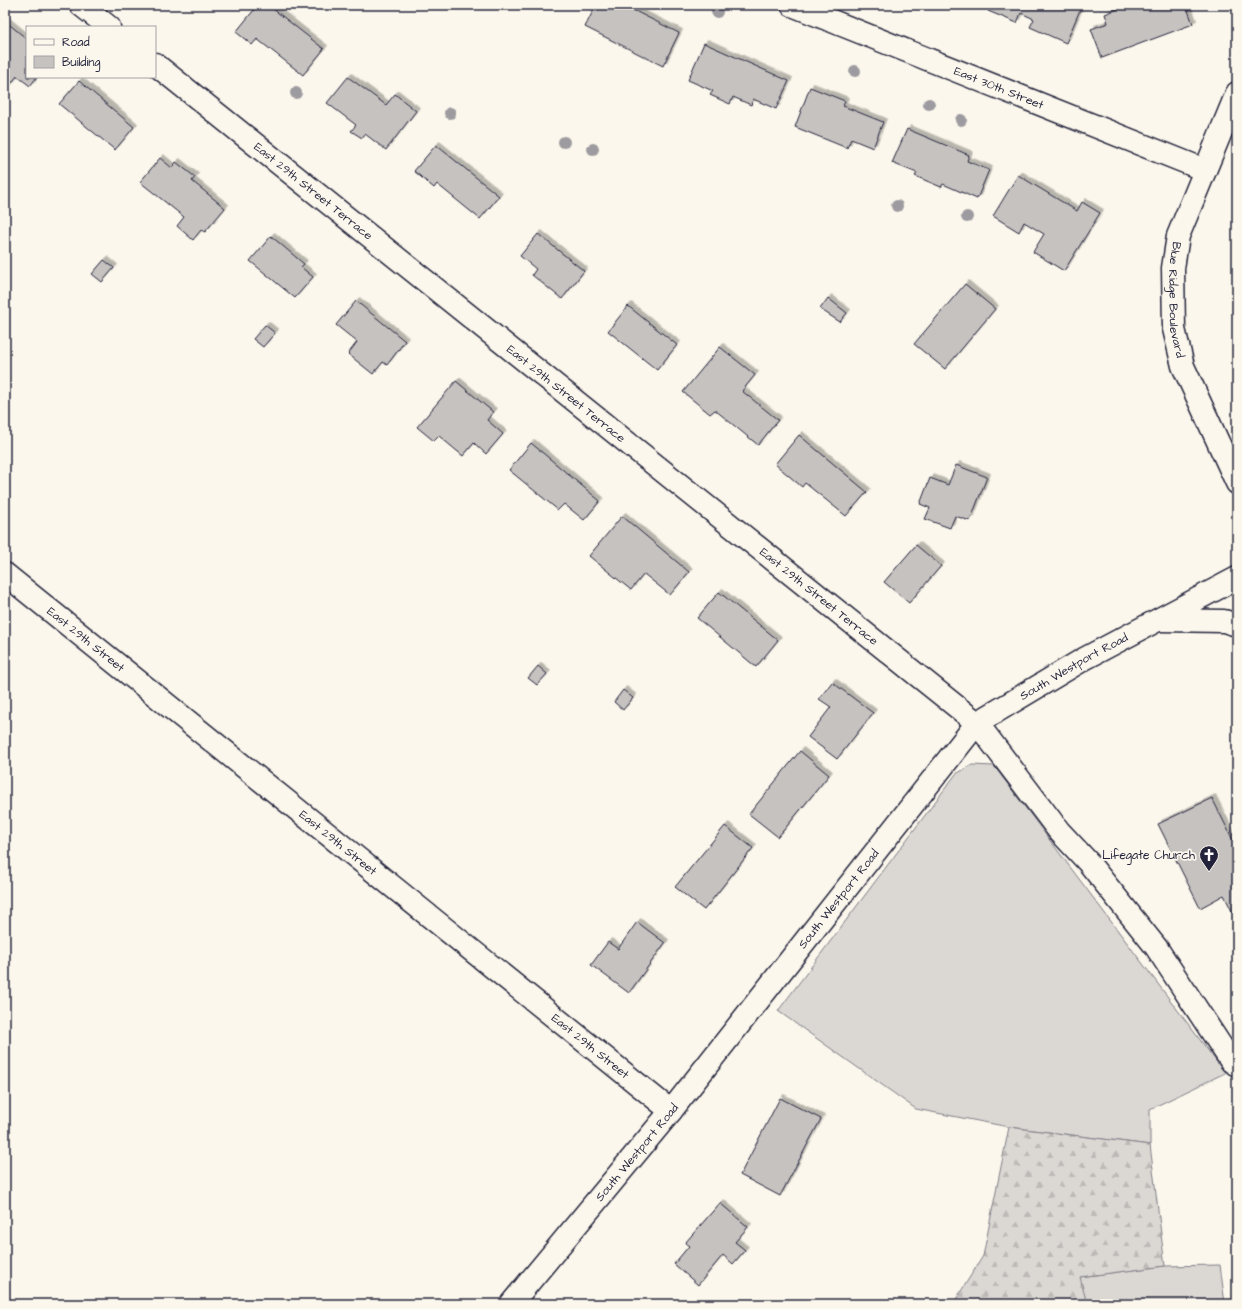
<svg xmlns="http://www.w3.org/2000/svg" width="1242" height="1309" font-family="'Architects Daughter',sans-serif">
<defs>
<pattern id="forest-firs" width="22" height="20" patternUnits="userSpaceOnUse"><rect width="22" height="20" fill="#dbd8d3"/><path d="M5 1l3.5 6h-7zM16 11l3.5 6h-7z" fill="#bcb9b6"/></pattern>
<filter id="shadow"><feDropShadow dx="3.5" dy="-3.5" stdDeviation="0" flood-color="#0004"/></filter>
</defs>
<rect width="100%" height="100%" fill="#fbf7ec"/>
<filter id="ink" filterUnits="userSpaceOnUse"><feTurbulence type="fractalNoise" baseFrequency=".025" numOctaves="2"/><feDisplacementMap in="SourceGraphic" scale="8" xChannelSelector="R" yChannelSelector="G"/><feConvolveMatrix kernelMatrix="1 2 1 2 8 2 1 2 1" color-interpolation-filters="sRGB"/></filter>
<g filter="url(#ink)">
<path fill="#dbd8d3" stroke="#7e7d87" d="M972,765L994,766L1225,1073L1150,1109V1145L1009,1127L916,1109L778,1011L956,774Z
M1220,1265L1225,1304H1087L1079,1277L1164,1266Z"/>
<path fill="url(#forest-firs)" stroke="#7e7d87" d="M1009,1127L1150,1145L1165,1266L1080,1277L1087,1304H953L983,1256Z"/>
<path fill="#c6c2c0" stroke="#22223b" filter="url(#shadow)" d="M258,5H268L324,49L303,75L257,39L252,45L236,32Z
M596,5H623L679,33L663,66L585,27Z
M990,5H1082L1066,43L1030,27L1034,19L1021,13L1017,23L988,11Z
M1128,5H1186L1193,24L1102,58L1091,29L1108,23L1105,14Z
M5,21L27,39V77H37L30,86L17,76L8,88L5,86Z
M704,43L789,81L776,109L753,99L751,105L733,97L730,104L710,95L713,91L688,80Z
M348,77L386,105L395,94L416,111L386,150L365,134L362,138L351,131L356,125L327,103Z
M79,81L134,127L115,150L59,104Z
M810,87L845,101L843,106L883,122L873,148L851,139L847,148L795,127Z
M907,129L969,155L967,161L989,170L977,199L943,184L941,187L915,176L917,173L892,163Z
M436,145L499,196L480,219L437,184L434,188L414,171Z
M160,158L172,168L176,162L195,177L192,181L225,208L205,232L201,230L193,240L177,226L184,217L140,182Z
M1018,175L1077,211L1082,202L1100,213L1064,271L1033,252L1044,234L1024,222L1019,232L993,216Z
M538,234L584,271L562,299L532,275L536,269L520,256Z
M271,236L304,264L301,267L313,277L295,298L250,261Z
M104,260L114,268L102,282L92,274Z
M965,284L995,309L945,369L914,344Z
M828,298L847,313L840,322L820,309Z
M356,301L405,341L387,365L383,362L373,374L348,354L357,342L336,325Z
M628,306L677,345L657,370L608,331Z
M265,325L275,333L263,347L253,339Z
M720,347L755,375L742,391L778,420L758,445L715,410L710,414L683,392Z
M456,381L493,412L487,420L503,434L486,454L474,443L463,456L439,436L434,441L417,427Z
M799,435L867,492L846,516L805,483L802,487L775,464Z
M531,443L600,501L584,520L564,504L558,510L509,470Z
M956,465L987,477L970,521L955,516L950,528L925,519L930,508L920,504L930,478L948,485Z
M622,516L689,572L670,595L644,574L631,590L589,556Z
M916,545L941,566L909,603L884,582Z
M719,592L778,640L756,667L697,618Z
M538,666L547,674L537,685L528,678Z
M832,682L873,713L837,759L808,737L831,707L819,699Z
M623,690L633,698L623,710L614,702Z
M800,751L829,775L778,837L749,814Z
M1212,798L1237,848V921L1224,895L1200,908L1158,824Z
M725,826L753,848L704,910L675,887Z
M637,922L665,943L629,993L591,965L608,942L618,949Z
M780,1098L821,1119L780,1196L740,1175Z
M720,1203L748,1227L735,1242L745,1250L733,1264L723,1255L698,1285L674,1264L689,1246L685,1243Z"/>
<g fill="none" stroke-linecap="round" stroke-linejoin="round">
<g stroke="#22223b" stroke-width="25">
<g id="minor">
<path d="M81,5L109,27"/>
<path id="s1" d="M792,5L1205,170"/>
<path id="s2" d="M155,64L977,723L1059,831L1088,862L1156,947L1231,1061L1237,1065"/>
<path id="s3" d="M5,574L671,1111"/>
<path d="M1159,620L1224,621L1237,625"/>
<path id="s4" d="M511,1304L671,1111L977,723L1084,659L1237,578"/>
</g>
</g>
<g stroke="#22223b" stroke-width="25">
<g id="major">
<path id="s5" d="M1237,93L1178,236L1173,268L1174,329L1183,366L1237,483"/>
</g>
</g>
<use href="#minor" stroke="#fbf7ec" stroke-width="22"/>
<use href="#major" stroke="#fbf7ec" stroke-width="22"/>
</g>
<g fill="#9d9ba0">
<circle cx="717" cy="12" r="6"/>
<circle cx="855" cy="71" r="6"/>
<circle cx="296" cy="93" r="6"/>
<circle cx="929" cy="104" r="6"/>
<circle cx="450" cy="113" r="6"/>
<circle cx="961" cy="120" r="6"/>
<circle cx="564" cy="142" r="6"/>
<circle cx="593" cy="149" r="6"/>
<circle cx="897" cy="206" r="6"/>
<circle cx="967" cy="217" r="6"/>
</g>
</g>
<defs>
<g id="church-pin" transform="scale(1)"><path d="M0 17L-7.5 6A9.5 9.5 0 1 1 7.5 6Z" fill="#22223b" stroke="#fbf7ec"/><path d="M-1.2-6h2.4v3.5h3.3v2.4h-3.3V6h-2.4V-.1h-3.3v-2.4h3.3Z" fill="#fff"/></g>
</defs>
<g fill-rule="evenodd">
<use href="#church-pin" x="1209" y="855"/>
</g>
<g text-anchor="middle" dominant-baseline="central" stroke-width="3.5" stroke-linejoin="round" paint-order="stroke">
<g font-size="12" fill="#22223b" stroke="#fbf7ec">
<text stroke="none"><textPath href="#s1" startOffset="223">East 30th Street</textPath></text>
<text stroke="none"><textPath href="#s2" startOffset="203">East 29th Street Terrace</textPath></text>
<text stroke="none"><textPath href="#s5" startOffset="219">Blue Ridge Boulevard</textPath></text>
<text stroke="none"><textPath href="#s2" startOffset="527">East 29th Street Terrace</textPath></text>
<text stroke="none"><textPath href="#s2" startOffset="851">East 29th Street Terrace</textPath></text>
<text stroke="none"><textPath href="#s3" startOffset="104">East 29th Street</textPath></text>
<text stroke="none"><textPath href="#s4" startOffset="857">South Westport Road</textPath></text>
<text stroke="none"><textPath href="#s3" startOffset="428">East 29th Street</textPath></text>
<text stroke="none"><textPath href="#s4" startOffset="521">South Westport Road</textPath></text>
<text stroke="none"><textPath href="#s3" startOffset="752">East 29th Street</textPath></text>
<text stroke="none"><textPath href="#s4" startOffset="197">South Westport Road</textPath></text>
</g>
<g font-size="12" fill="#22223b" stroke="#fbf7ec" text-anchor="end">
<text x="1195" y="855">Lifegate Church</text>
</g>
</g>
<rect width="1242" height="1309" fill="none" stroke="#fbf7ec" stroke-width="20"/>
<rect x="10" y="10" width="1222" height="1289" fill="none" stroke="#22223b" stroke-width="1.5" filter="url(#ink)"/>
<rect x="26" y="26" width="130" height="52" fill="#fbf7ec" stroke="#a4a2a5"/>
<rect x="34" y="39" width="20" height="6" fill="#fbf7ec" stroke="#a4a2a5"/>
<text x="62" y="46" font-size="12" fill="#22223b">Road</text>
<rect x="34" y="56" width="20" height="12" fill="#c6c2c0" stroke="#a4a2a5"/>
<text x="62" y="66" font-size="12" fill="#22223b">Building</text>
</svg>
